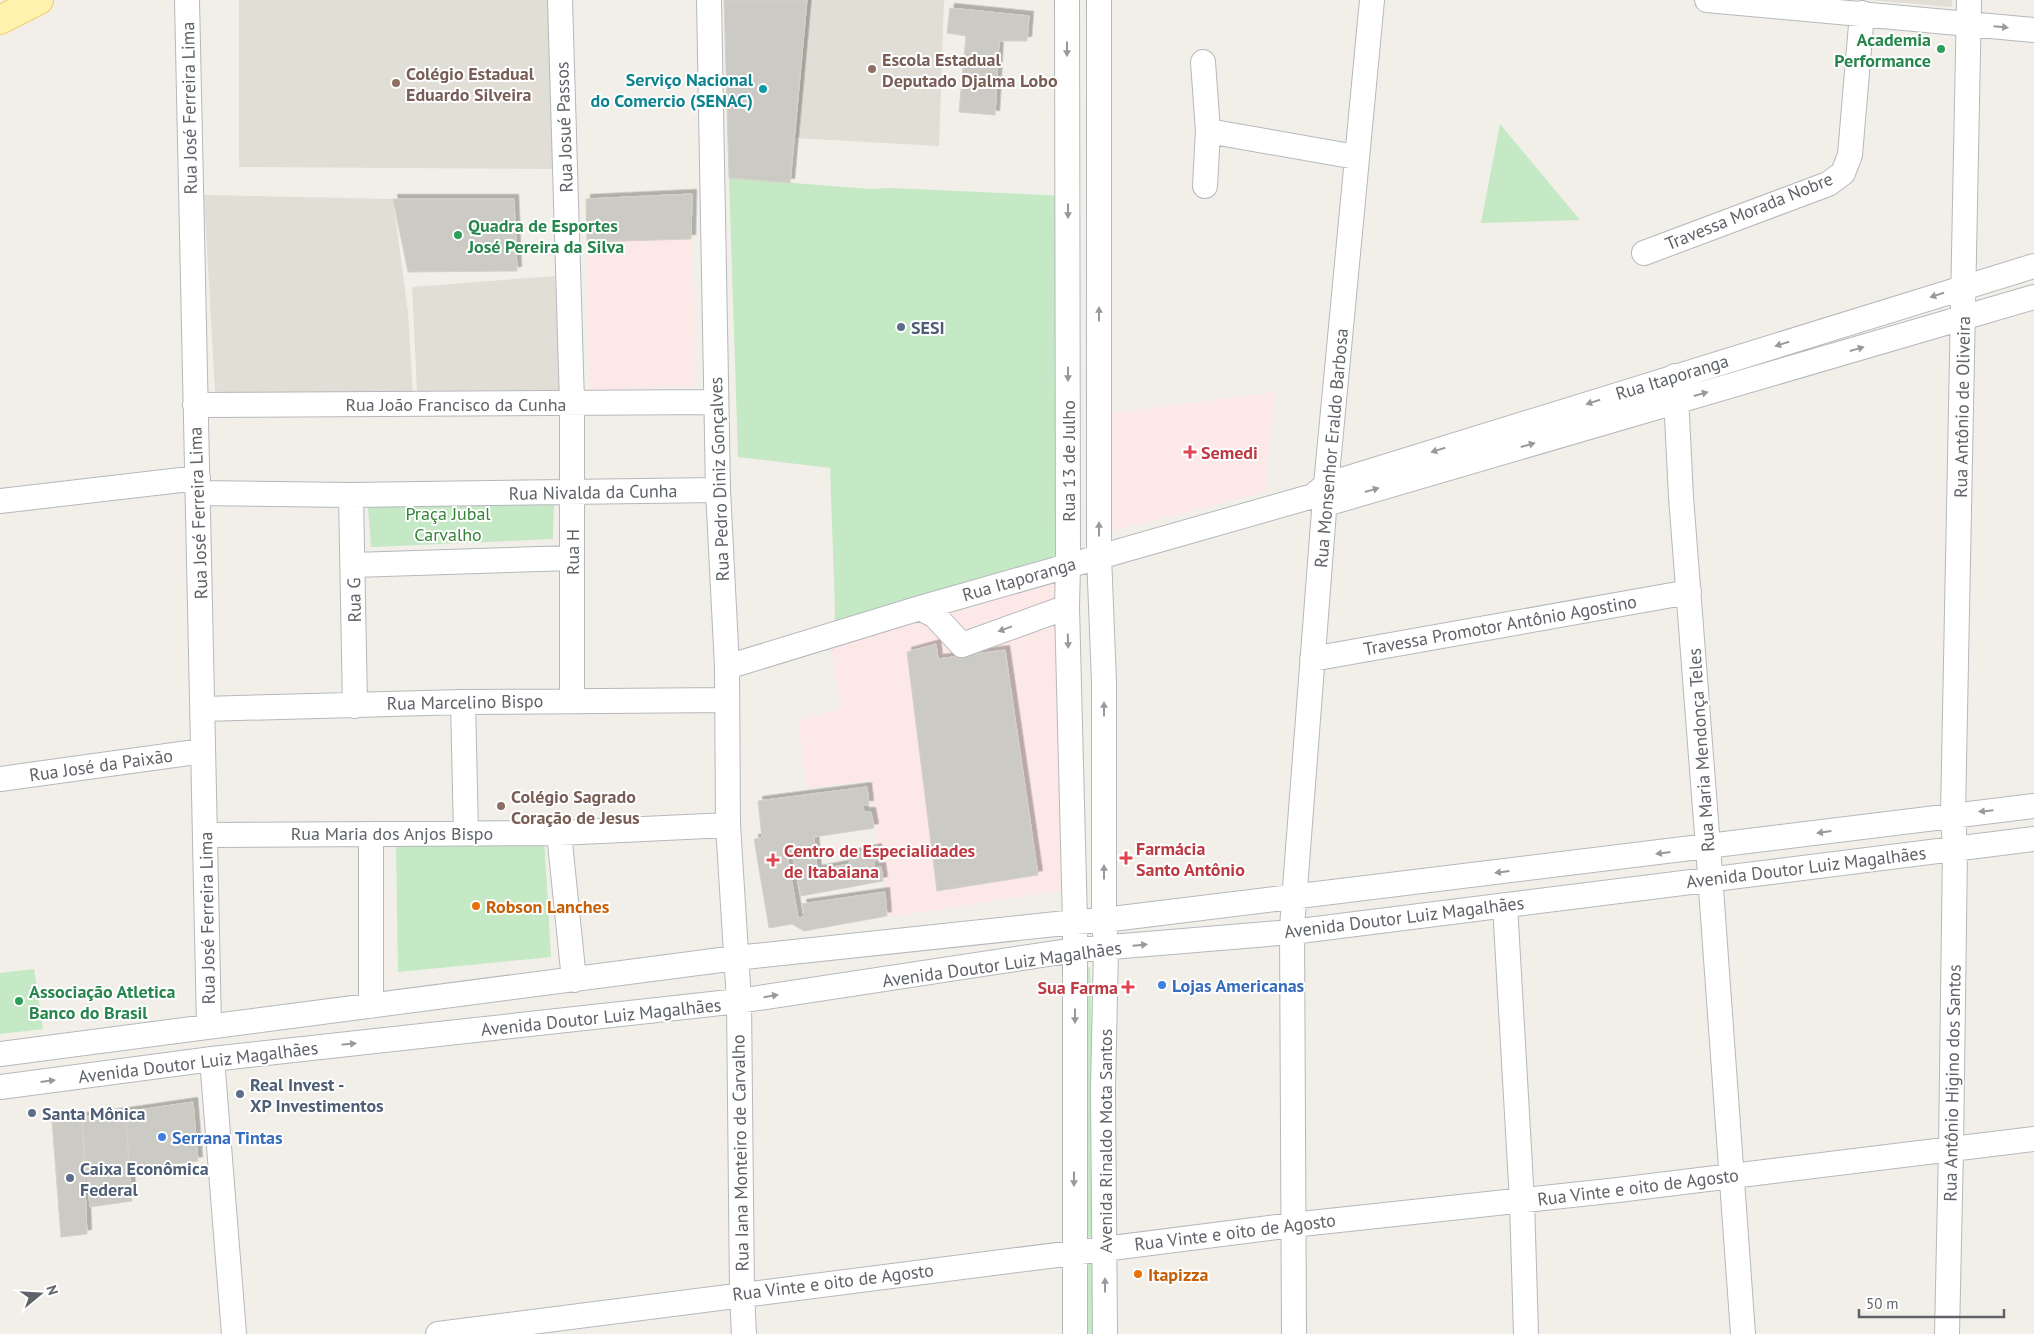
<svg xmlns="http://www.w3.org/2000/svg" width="2034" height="1334" font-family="'PT Sans',sans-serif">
<defs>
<filter id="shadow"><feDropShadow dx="4.5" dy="-4.5" stdDeviation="0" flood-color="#0004"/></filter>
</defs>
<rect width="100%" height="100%" fill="#f1efe8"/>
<path fill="#e1ded6" d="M239,0H548L559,169L239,167Z
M807,0H944L939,146L796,138Z
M1869,0H1952V7Z
M204,195L393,199L408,312L413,396L215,392Z
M555,276L561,390L417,391L412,287Z"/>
<path fill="#fce8e6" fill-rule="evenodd" d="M691,239L696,386L589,390L587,242Z
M1275,392L1265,492L1111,531L1112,413Z
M1067,576L1065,890L890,917L868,781L807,789L798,720L841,709L831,648ZM936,644L938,659L1038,875L937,891L907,652Z"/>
<path fill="#c5e8c5" d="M1500,124L1580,220L1481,223Z
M729,178L869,189L891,188L1068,196V565L834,634L835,609L830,468L738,457Z
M456,501L554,502L553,539L371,547L368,507Z
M544,837L551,957L398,972L396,841Z
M1090,967L1097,1237H1085L1082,969Z
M34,969L43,1029L0,1034V973Z
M1078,1251L1094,1262L1097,1334H1078Z"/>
<path fill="#cccac5" stroke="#d6d1c6" filter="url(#shadow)" d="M724,0H807L790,183L729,178Z
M950,8L1029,16L1027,41H999L995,115L959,112L966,36L947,33Z
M692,194L691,239L587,242L586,199Z
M393,199H514L517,271L408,272Z
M936,644L938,659L1005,650L1038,875L937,891L907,652Z
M867,787L869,805H863L864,812H871L874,828L814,837L817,870L849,864L851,854L877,848L879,859L874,861V868L881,867L883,881L801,896L790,843H785L798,918L804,917L802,904L885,892L887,916L804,931L792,924L769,928L754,839L762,838L758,801Z
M193,1102L198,1161L130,1170L125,1112Z
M125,1112L132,1201L90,1207L82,1117Z
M82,1117L87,1234L61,1237L52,1121Z"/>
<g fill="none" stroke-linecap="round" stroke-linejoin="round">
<g stroke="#b5b8bc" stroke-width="26">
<path id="minor" d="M187,0L209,1026
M560,0L572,403V700
M709,0L718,490L727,667L728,825L739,1001L742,1294L744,1334
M1067,0L1068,565L1067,607L1075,922V1334
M1099,0V555L1104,682V920L1106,948L1103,1090L1105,1334
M1707,0L2034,30
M1203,62L1208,131L1205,186
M1208,131L1356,157
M1644,253L1828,184L1843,173L1850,155L1862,13
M1675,376L1681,497L1708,847L1743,1334
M195,405L716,402
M198,493L351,495L718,490
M351,495L355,706
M1313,496L1326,504L2034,297
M0,501L198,478
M353,565L571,558
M920,608L935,616L962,645L1067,607
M1312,659L1689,592
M727,667L920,608L1313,496L1326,485L2034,266
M463,702L466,833
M203,709L463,702L727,700
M0,779L203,751
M559,833L574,980
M205,835L559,833L728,825
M1505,905L1522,1201L1526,1334
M371,1006V834
M0,1054L736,958L1075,922L1104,920L2034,806
M212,1059L234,1334
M0,1087L212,1059L739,1001L1075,950L1292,932L2034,839
M438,1334L1292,1225L1618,1190L2034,1139
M1294,1334L1292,927L1326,485L1372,0
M1947,1334L1951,1149L1955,849L1953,815L1969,0"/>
</g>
<g stroke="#f2c960" stroke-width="30">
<path id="major" d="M0,20L39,0"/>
</g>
<use href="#minor" stroke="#fff" stroke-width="24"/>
<use href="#major" stroke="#fff2af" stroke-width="28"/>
</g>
<defs><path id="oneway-solid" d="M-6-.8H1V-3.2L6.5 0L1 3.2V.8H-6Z" transform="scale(1.25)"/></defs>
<g fill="#979a9d">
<use href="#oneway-solid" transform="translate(2001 27) rotate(5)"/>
<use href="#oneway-solid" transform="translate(1067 49) rotate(90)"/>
<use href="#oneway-solid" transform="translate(1068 211) rotate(90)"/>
<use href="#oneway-solid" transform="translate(1937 295) rotate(162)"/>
<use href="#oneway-solid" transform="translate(1099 314) rotate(-90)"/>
<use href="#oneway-solid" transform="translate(1782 344) rotate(163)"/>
<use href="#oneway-solid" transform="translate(1857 349) rotate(-16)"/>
<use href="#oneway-solid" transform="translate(1068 374) rotate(90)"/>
<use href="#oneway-solid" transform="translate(1701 394) rotate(-16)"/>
<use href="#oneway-solid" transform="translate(1593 402) rotate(163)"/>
<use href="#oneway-solid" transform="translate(1528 445) rotate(-16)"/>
<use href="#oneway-solid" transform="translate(1438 450) rotate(163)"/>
<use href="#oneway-solid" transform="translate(1372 490) rotate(-16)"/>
<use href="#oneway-solid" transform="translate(1099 529) rotate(-90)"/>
<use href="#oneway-solid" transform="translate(1005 629) rotate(160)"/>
<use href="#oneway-solid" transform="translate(1068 641) rotate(88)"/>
<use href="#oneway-solid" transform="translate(1104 709) rotate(-90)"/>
<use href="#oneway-solid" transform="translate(1986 811) rotate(174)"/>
<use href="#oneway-solid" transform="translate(1824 832) rotate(172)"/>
<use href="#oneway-solid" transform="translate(1663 853) rotate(173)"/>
<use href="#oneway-solid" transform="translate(1104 872) rotate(-90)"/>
<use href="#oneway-solid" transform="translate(1502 872) rotate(173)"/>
<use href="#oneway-solid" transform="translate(1140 945) rotate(-5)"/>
<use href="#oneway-solid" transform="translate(771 996) rotate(-9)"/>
<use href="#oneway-solid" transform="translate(1075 1016) rotate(90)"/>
<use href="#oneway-solid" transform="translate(349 1044) rotate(-6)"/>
<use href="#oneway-solid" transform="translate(48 1081) rotate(-7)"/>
<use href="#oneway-solid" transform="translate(1074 1179) rotate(90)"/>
<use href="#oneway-solid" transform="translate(1105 1285) rotate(-90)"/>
</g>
<g fill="#2e9e5b" stroke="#fff" stroke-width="2">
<circle cx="1941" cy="49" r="5"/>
<circle cx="458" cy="235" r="5"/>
<circle cx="19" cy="1001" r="5"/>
</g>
<g fill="#8d6e63" stroke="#fff" stroke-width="2">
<circle cx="872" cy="69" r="5"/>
<circle cx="396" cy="83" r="5"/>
<circle cx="501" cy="806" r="5"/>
</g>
<circle fill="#0f9aa8" stroke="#fff" stroke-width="2" cx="763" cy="89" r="5"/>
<g fill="#5c6f8a" stroke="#fff" stroke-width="2">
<circle cx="901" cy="327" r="5"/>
<circle cx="240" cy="1094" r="5"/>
<circle cx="32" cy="1113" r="5"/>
<circle cx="70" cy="1178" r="5"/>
</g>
<g fill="#e0444e" stroke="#fff" stroke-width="2">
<path d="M1187.5 444.5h5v5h5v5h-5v5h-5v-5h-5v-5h5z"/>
<path d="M1123.5 850.5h5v5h5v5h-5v5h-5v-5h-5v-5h5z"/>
<path d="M770.5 852.5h5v5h5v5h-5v5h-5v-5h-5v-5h5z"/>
<path d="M1125.5 979.5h5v5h5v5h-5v5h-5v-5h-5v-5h5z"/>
</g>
<g fill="#e8710a" stroke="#fff" stroke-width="2">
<circle cx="476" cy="906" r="5"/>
<circle cx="1138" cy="1274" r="5"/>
</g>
<g fill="#3f7fe0" stroke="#fff" stroke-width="2">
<circle cx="1162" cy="985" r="5"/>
<circle cx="162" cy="1137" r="5"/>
</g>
<g text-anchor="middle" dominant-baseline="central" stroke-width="4" stroke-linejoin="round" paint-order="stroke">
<g font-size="18" font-weight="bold" fill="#27864d" stroke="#fff" text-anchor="start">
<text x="1931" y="39" text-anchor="end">Academia<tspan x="1931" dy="21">Performance</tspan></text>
<text x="468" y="225">Quadra de Esportes<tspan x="468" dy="21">José Pereira da Silva</tspan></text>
<text x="29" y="991">Associação Atletica<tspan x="29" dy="21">Banco do Brasil</tspan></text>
</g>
<g font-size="18" font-weight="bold" fill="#785e54" stroke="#fff" text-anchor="start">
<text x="882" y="59">Escola Estadual<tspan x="882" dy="21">Deputado Djalma Lobo</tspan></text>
<text x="406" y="73">Colégio Estadual<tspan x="406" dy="21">Eduardo Silveira</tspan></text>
<text x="511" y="796">Colégio Sagrado<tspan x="511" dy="21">Coração de Jesus</tspan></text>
</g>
<g font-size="18" font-weight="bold" fill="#0d838f" stroke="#fff" text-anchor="end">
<text x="753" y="79">Serviço Nacional<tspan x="753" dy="21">do Comercio (SENAC)</tspan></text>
</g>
<g font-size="18" fill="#5f6368" stroke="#fff">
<text transform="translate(189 108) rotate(-91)">Rua José Ferreira Lima</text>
<text transform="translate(564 127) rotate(-92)">Rua Josué Passos</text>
<text transform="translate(1749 211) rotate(-22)">Travessa Morada Nobre</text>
<text transform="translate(1672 377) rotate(-17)">Rua Itaporanga</text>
<text x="456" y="404">Rua João Francisco da Cunha</text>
<text transform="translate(1962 407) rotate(-89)">Rua Antônio de Oliveira</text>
<text transform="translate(1331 448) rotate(-85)">Rua Monsenhor Eraldo Barbosa</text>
<text transform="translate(1068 461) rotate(-90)">Rua 13 de Julho</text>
<text transform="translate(719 479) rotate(-92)">Rua Pedro Diniz Gonçalves</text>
<text transform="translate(593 492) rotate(-1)">Rua Nivalda da Cunha</text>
<text transform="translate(198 513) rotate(-92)">Rua José Ferreira Lima</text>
<text transform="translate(572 552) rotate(-90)">Rua H</text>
<text transform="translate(1019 579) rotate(-16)">Rua Itaporanga</text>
<text transform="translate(354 600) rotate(-91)">Rua G</text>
<text transform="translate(1500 625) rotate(-10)">Travessa Promotor Antônio Agostino</text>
<text transform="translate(465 702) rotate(-1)">Rua Marcelino Bispo</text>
<text transform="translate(1701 750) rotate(-94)">Rua Maria Mendonça Teles</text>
<text transform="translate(101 765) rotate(-8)">Rua José da Paixão</text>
<text x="392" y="833">Rua Maria dos Anjos Bispo</text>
<text transform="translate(1806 867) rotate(-7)">Avenida Doutor Luiz Magalhães</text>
<text transform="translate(1404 917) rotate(-7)">Avenida Doutor Luiz Magalhães</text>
<text transform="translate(207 918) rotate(-91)">Rua José Ferreira Lima</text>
<text transform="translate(1002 964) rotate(-8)">Avenida Doutor Luiz Magalhães</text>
<text transform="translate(601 1017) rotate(-6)">Avenida Doutor Luiz Magalhães</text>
<text transform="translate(198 1062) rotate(-7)">Avenida Doutor Luiz Magalhães</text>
<text transform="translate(1952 1083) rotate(-89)">Rua Antônio Higino dos Santos</text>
<text transform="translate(1105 1141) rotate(-90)">Avenida Rinaldo Mota Santos</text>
<text transform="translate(740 1153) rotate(-91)">Rua Iana Monteiro de Carvalho</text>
<text transform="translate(1638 1187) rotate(-7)">Rua Vinte e oito de Agosto</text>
<text transform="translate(1235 1232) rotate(-7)">Rua Vinte e oito de Agosto</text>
<text transform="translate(833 1282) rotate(-7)">Rua Vinte e oito de Agosto</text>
</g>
<g font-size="18" font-weight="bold" fill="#4e5e75" stroke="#fff" text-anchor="start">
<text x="911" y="327">SESI</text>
<text x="250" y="1084">Real Invest -<tspan x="250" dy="21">XP Investimentos</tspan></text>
<text x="42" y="1113">Santa Mônica</text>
<text x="80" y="1168">Caixa Econômica<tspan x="80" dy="21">Federal</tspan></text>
</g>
<g font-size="18" font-weight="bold" fill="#be3a42" stroke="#fff" text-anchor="start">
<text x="1201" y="452">Semedi</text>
<text x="1136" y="848">Farmácia<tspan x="1136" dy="21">Santo Antônio</tspan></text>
<text x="784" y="850">Centro de Especialidades<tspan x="784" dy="21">de Itabaiana</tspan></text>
<text x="1118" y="987" text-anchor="end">Sua Farma</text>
</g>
<g font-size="18" fill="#348238" stroke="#fff">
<text x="448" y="513">Praça Jubal<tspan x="448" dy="21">Carvalho</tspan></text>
</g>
<g font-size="18" font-weight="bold" fill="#c56008" stroke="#fff" text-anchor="start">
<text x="486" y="906">Robson Lanches</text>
<text x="1148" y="1274">Itapizza</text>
</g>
<g font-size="18" font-weight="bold" fill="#366cbe" stroke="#fff" text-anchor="start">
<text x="1172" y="985">Lojas Americanas</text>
<text x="172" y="1137">Serrana Tintas</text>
</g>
</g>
<g transform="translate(40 1294) rotate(72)" stroke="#ffffff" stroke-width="4" paint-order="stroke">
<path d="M0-4L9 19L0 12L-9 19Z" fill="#5f6368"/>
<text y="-8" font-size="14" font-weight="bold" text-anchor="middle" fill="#5f6368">N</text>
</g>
<path d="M1859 1309v8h145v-8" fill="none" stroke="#5f6368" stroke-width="2.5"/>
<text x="1866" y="1309" font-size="15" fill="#5f6368" stroke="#ffffff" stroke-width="4" paint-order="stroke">50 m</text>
</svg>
